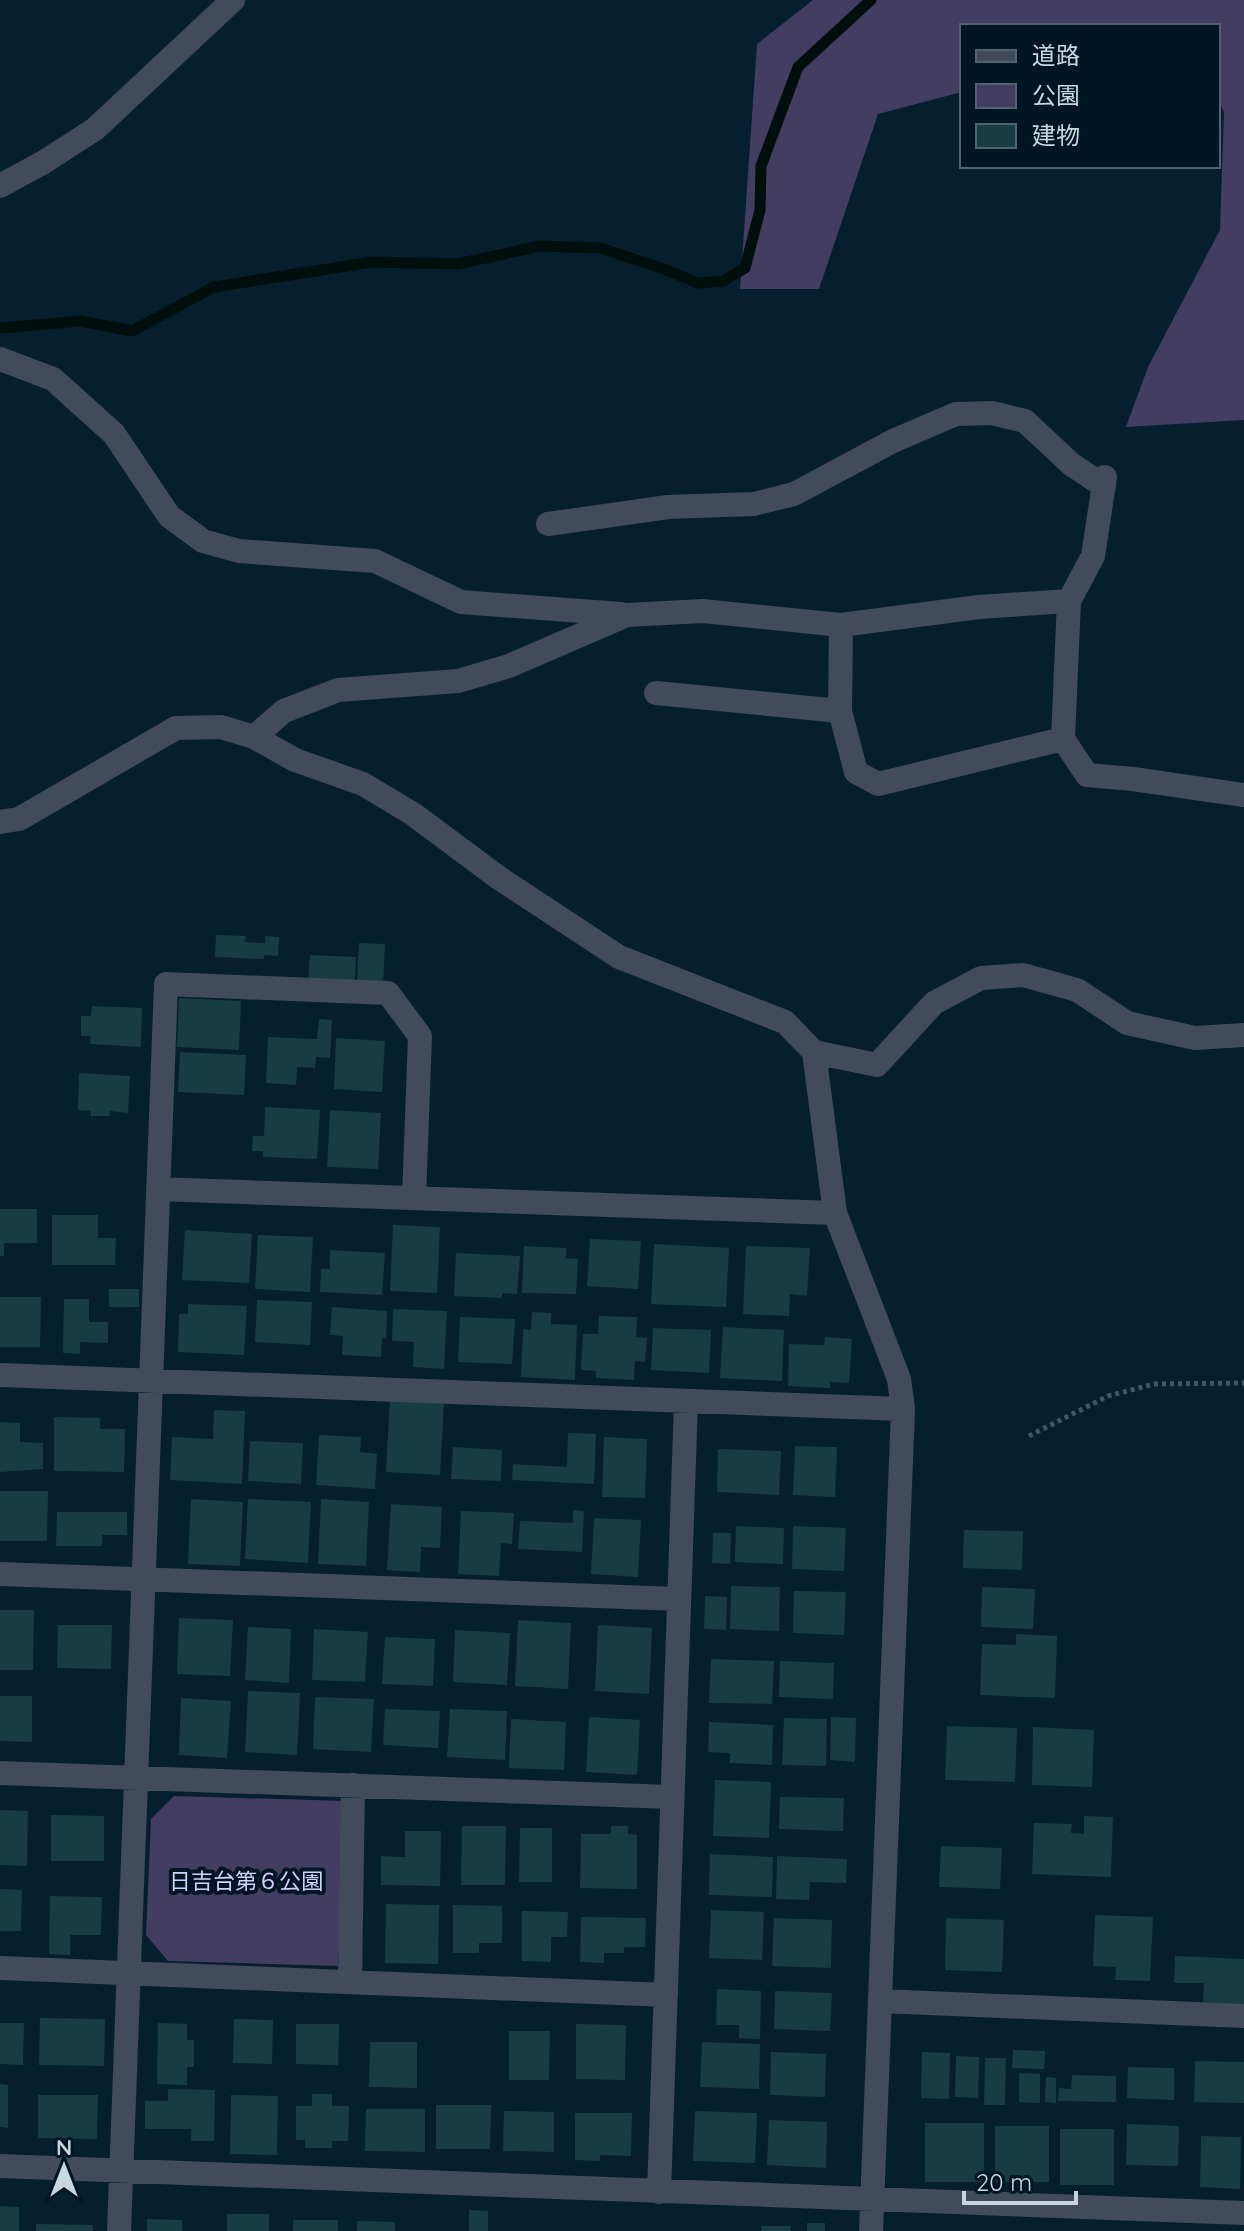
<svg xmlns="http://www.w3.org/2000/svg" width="1244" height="2231" font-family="Quicksand,'Noto Sans JP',sans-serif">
<rect width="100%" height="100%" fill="#051f2e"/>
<path fill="#433d62" d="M813,0H1244V420L1126,427L1148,367L1220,230L1224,112L1218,99V26H962V92L878,114L819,289H740L757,44Z
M174,1796L346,1801L338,1966L168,1961L146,1935L151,1819Z"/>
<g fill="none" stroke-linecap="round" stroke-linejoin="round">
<path stroke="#000e0c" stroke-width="11" d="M0,328L80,321L132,331L214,287L372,262L457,264L540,246L600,248L667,270L697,283L723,281L745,268L760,210L761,166L798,67L871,0"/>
</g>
<path fill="#183c43" d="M216,935L246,936L245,942L265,943V936L279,937L278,956L264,955V959L215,957Z
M359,943L385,944L383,986L357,985Z
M310,955L356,957L354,987L308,985Z
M179,998L241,1001L239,1050L177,1047Z
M92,1006L142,1008L141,1047L90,1044L91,1036H81V1016H91Z
M319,1019L332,1020L330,1058L316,1057L315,1068L297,1067L296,1085L266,1083L268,1037L317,1039Z
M336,1038L385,1041L382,1092L334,1089Z
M180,1052L246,1055L244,1095L178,1092Z
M79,1073L130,1076L128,1113L110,1111L109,1116H91V1111L78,1110Z
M265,1107L320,1110L317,1159L263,1157V1151H252L253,1136H264Z
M330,1110L381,1113L378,1169L327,1167Z
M0,1209H37V1243H4V1256H0Z
M52,1215H98V1238H116L115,1265H52Z
M393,1225L440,1227L437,1293L390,1291Z
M185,1230L252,1234L249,1283L182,1280Z
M258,1235L313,1237L310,1292L255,1289Z
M590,1239L641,1241L638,1289L587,1286Z
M654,1244L729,1248L726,1307L651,1304Z
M524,1246L566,1248V1258L578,1259L576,1294L522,1293Z
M746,1246L810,1248L807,1296L790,1294L789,1316L743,1314Z
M330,1250L385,1253L382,1295L320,1292L321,1269H330Z
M456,1253L520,1256L517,1294L502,1293V1298L454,1296Z
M109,1289H139V1307H109Z
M0,1297H41L40,1347H0Z
M64,1299H89V1322H108V1343L80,1342V1354L63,1353Z
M257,1300L312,1302L310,1345L255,1342Z
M188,1304L247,1306L244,1355L178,1352L179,1314H188Z
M332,1307L387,1311L386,1338H382L381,1357L342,1355L343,1336L330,1335Z
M393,1309L447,1311L444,1369L413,1367L414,1342L392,1341Z
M532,1312L551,1313V1324L577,1325L575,1380L521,1377L523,1329L531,1330Z
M599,1316L637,1317L636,1337L647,1338L645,1362L635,1361L634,1380L596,1378V1371L581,1370L583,1334H598Z
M460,1317L515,1319L512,1364L458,1362Z
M723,1327L784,1330L782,1381L720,1378Z
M653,1328L711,1330L709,1373L651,1370Z
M825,1337L852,1339L849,1383L830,1382V1388L788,1386L789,1344L824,1345Z
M390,1398L444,1401L440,1475L386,1472Z
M214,1410L245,1411L242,1484L170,1480L172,1437L213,1439Z
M54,1417L100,1418V1429H125L124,1472L54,1471Z
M0,1422L20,1423V1442L43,1443V1469L0,1472Z
M568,1433L596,1434L594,1484L512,1480L513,1464L567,1467Z
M319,1435L361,1437L360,1452L377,1454L375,1489L316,1485Z
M604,1437L647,1439L645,1498L602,1497Z
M250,1441L303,1443L301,1484L248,1481Z
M795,1446L837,1447L835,1497L793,1495Z
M453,1447L502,1450L501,1481L451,1479Z
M718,1449L781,1451L779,1495L717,1492Z
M0,1491H48L47,1541H0Z
M191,1499L243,1502L240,1566L188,1564Z
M248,1499L311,1502L308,1563L245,1559Z
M321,1499L369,1502L366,1566L318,1564Z
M391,1504L442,1507L440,1548L421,1547L420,1572L387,1570Z
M573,1510L584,1511L582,1552L518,1549L520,1521L573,1523Z
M461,1511L514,1513L512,1544L501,1543L499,1576L458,1574Z
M57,1512H127V1535H102V1546H56Z
M594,1518L641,1520L638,1577L591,1574Z
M736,1526L784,1528L783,1564L735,1562Z
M793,1526L846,1528L844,1571L792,1569Z
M964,1530L1023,1531L1022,1570L963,1568Z
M713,1533H731L730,1564L712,1563Z
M731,1586L780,1587L779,1631L730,1629Z
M982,1587L1035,1589L1033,1629L981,1627Z
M794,1591L846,1592L844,1635L793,1633Z
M705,1596L727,1597L726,1630L704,1629Z
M0,1610H34L33,1670H0Z
M179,1618L233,1620L230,1676L177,1674Z
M518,1620L571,1623L568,1689L515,1686Z
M58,1625H112L111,1669L57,1668Z
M598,1625L652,1628L649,1694L595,1691Z
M248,1627L291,1629L289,1683L245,1680Z
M314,1629L368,1632L365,1682L312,1680Z
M455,1630L510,1633L507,1685L453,1682Z
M1016,1634L1057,1636L1055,1698L980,1695L982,1644L1016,1645Z
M385,1637L435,1639L433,1686L382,1684Z
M711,1659L774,1661L772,1704L709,1703Z
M780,1661L834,1663L833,1699L779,1697Z
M248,1691L300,1693L297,1755L245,1752Z
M0,1696H32V1742L0,1741Z
M315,1697L374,1699L371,1752L313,1749Z
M181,1698L231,1701L227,1758L179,1755Z
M385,1709L440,1711L438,1748L383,1745Z
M450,1709L507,1711L505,1760L447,1757Z
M589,1717L640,1720L637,1775L586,1772Z
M831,1717L856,1718L855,1762L830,1760Z
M784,1718L827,1719L826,1766L782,1765Z
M511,1719L566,1722L564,1770L509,1768Z
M709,1722L773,1725L772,1765L730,1763V1753L708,1752Z
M947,1726L1017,1728L1015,1782L945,1780Z
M1033,1727L1094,1730L1092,1787L1032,1785Z
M715,1780L771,1782L769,1838L713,1836Z
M780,1797L844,1798L843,1831L779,1829Z
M0,1810L28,1811L27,1866L0,1865Z
M51,1815L104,1816V1861H51Z
M1084,1816L1113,1817L1111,1877L1032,1874L1034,1823L1072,1824L1071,1833L1084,1834Z
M462,1826H506L505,1885H461Z
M611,1826H628V1834L637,1835V1889L580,1888L581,1834H611Z
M520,1828H552V1882H519Z
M405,1831H441L440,1886L381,1885V1856L405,1857Z
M941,1846L1002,1848L1000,1889L939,1887Z
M710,1854L773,1857L772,1897L709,1895Z
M777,1856L847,1859L846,1883L810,1882L809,1900L776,1899Z
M0,1889L22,1890L21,1931H0Z
M50,1896L102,1897L101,1935H70V1955L49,1954Z
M386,1904L439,1905L438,1964L385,1963Z
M453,1905L502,1906V1943H479V1953H453Z
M711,1910L764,1912L762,1960L709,1958Z
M522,1911L568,1912L567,1937H551V1962L522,1961Z
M1095,1915L1153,1917L1150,1981L1115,1980L1116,1967L1093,1966Z
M581,1917L646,1918L645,1947H624V1953H604V1963L580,1962Z
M774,1918L832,1920L831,1968L772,1966Z
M946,1918L1004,1920L1002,1972L945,1970Z
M1175,1956L1244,1959V2006L1203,2004L1204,1983H1174Z
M717,1989L761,1991L760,2039L739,2038V2025H716Z
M775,1991L832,1993L830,2031L774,2029Z
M40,2018L105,2019L104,2066L39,2065Z
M234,2019L273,2020L272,2064L233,2063Z
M0,2023H24L23,2065L0,2064Z
M158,2023L187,2024V2040H194V2067H187V2085L157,2084Z
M296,2024H339L338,2065L296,2064Z
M576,2024L626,2025L625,2080L576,2079Z
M509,2031H550L549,2080H509Z
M370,2042H417V2088L369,2087Z
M702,2042L760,2044L759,2089L700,2087Z
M1013,2050L1045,2051L1044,2069L1012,2068Z
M771,2052L826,2054L825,2097L770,2095Z
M922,2052L950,2053L949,2099L921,2098Z
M956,2056L979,2057L978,2098L955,2097Z
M985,2058H1006L1005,2105H984Z
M1195,2061L1244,2062V2103L1194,2102Z
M1128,2067L1174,2068V2100L1127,2098Z
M1019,2073L1040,2074V2103L1019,2102Z
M1072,2075L1116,2076V2102L1058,2101L1059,2088L1071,2089Z
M1046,2077L1056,2078V2103L1045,2102Z
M0,2084L8,2085V2128L0,2127Z
M168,2089L215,2090L214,2141H191V2129H145V2101H168Z
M312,2094H332V2106H349L348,2141H332V2148H305V2140H296V2106H312Z
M38,2095H98L97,2139L38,2138Z
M231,2095L278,2096L277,2155L230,2154Z
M436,2105H491L490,2149H436Z
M366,2109H425V2152L365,2151Z
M504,2111L554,2112V2152L503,2151Z
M695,2111L757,2113L755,2163L693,2161Z
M575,2113H632L631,2156L600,2155V2161L575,2160Z
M769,2120L827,2122L826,2168L767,2165Z
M925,2123H984V2182H925Z
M1127,2124L1179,2126L1178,2166L1126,2165Z
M995,2126H1049V2182H995Z
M1060,2129H1114V2185H1060Z
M1201,2136L1241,2137L1240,2189L1200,2187Z
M0,2206L19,2207V2231H0Z
M469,2210L488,2211V2231H469Z
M227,2214H269V2231H227Z
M147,2219L182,2220V2231H147Z
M293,2220H338V2231H293Z
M357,2221L395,2222V2231H357Z
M807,2223H825V2231H807Z
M36,2224L93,2225V2231H36Z
M761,2226H791V2231H761Z"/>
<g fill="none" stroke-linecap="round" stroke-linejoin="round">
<path stroke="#415765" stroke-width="5" stroke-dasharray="4 4" stroke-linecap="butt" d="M1029,1436L1108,1396L1154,1384L1244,1383"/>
<path stroke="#424b5b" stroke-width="24" d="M0,186L44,162L95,129L233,0
M0,359L53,379L114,434L169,516L203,541L239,551L375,561L461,602L621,614
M1105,477L1093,556L1069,601L1063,739L1087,775L1133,779L1244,795
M548,524L668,507L754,504L794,494L893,441L956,414L992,413L1025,421L1071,464L1104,486
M656,693L840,711L856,772L878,784L1063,739
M840,711L841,625
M254,737L284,711L338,690L458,681L509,666L627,615L703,611L841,625L979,607L1069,601
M0,822L19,819L176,728L221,727L254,737L295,760L363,784L413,814L499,878L619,957L785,1022L814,1052L877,1065L934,1003L981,978L1023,975L1077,990L1127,1023L1195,1038L1244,1035
M814,1052L835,1213L899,1379L903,1409L871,2231
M158,1189L835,1213
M0,1375L903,1409
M0,1574L679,1599
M0,1773L672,1797
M0,1968L666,1995
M350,1982L353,1785
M880,2001L1244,2016
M0,2166L1244,2213
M659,2192L686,1401
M119,2231L166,984L388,993L420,1036L414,1198"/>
</g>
<g text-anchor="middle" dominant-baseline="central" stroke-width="8" stroke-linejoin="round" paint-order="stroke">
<g font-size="22" fill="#d4d0f9" stroke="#001624">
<text x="246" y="1881">日吉台第６公園</text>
</g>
</g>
<rect x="960" y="24" width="260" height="144" fill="#001624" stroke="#50636f" stroke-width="2"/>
<rect x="976" y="50" width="40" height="12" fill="#424b5b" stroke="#50636f" stroke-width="2"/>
<text x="1032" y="64" font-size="24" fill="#c8d6e0">道路</text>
<rect x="976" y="84" width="40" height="24" fill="#433d62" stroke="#50636f" stroke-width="2"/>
<text x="1032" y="104" font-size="24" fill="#c8d6e0">公園</text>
<rect x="976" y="124" width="40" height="24" fill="#183c43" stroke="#50636f" stroke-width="2"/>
<text x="1032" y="144" font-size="24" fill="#c8d6e0">建物</text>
<g transform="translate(64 2167)" stroke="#001624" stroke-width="6" paint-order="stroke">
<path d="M0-6L14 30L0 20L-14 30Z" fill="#c8d6e0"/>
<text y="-12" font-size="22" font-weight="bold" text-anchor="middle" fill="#c8d6e0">N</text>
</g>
<path d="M964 2191v12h112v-12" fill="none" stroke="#c8d6e0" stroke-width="4"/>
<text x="976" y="2191" font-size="24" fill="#c8d6e0" stroke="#001624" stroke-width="6" paint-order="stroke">20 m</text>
</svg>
